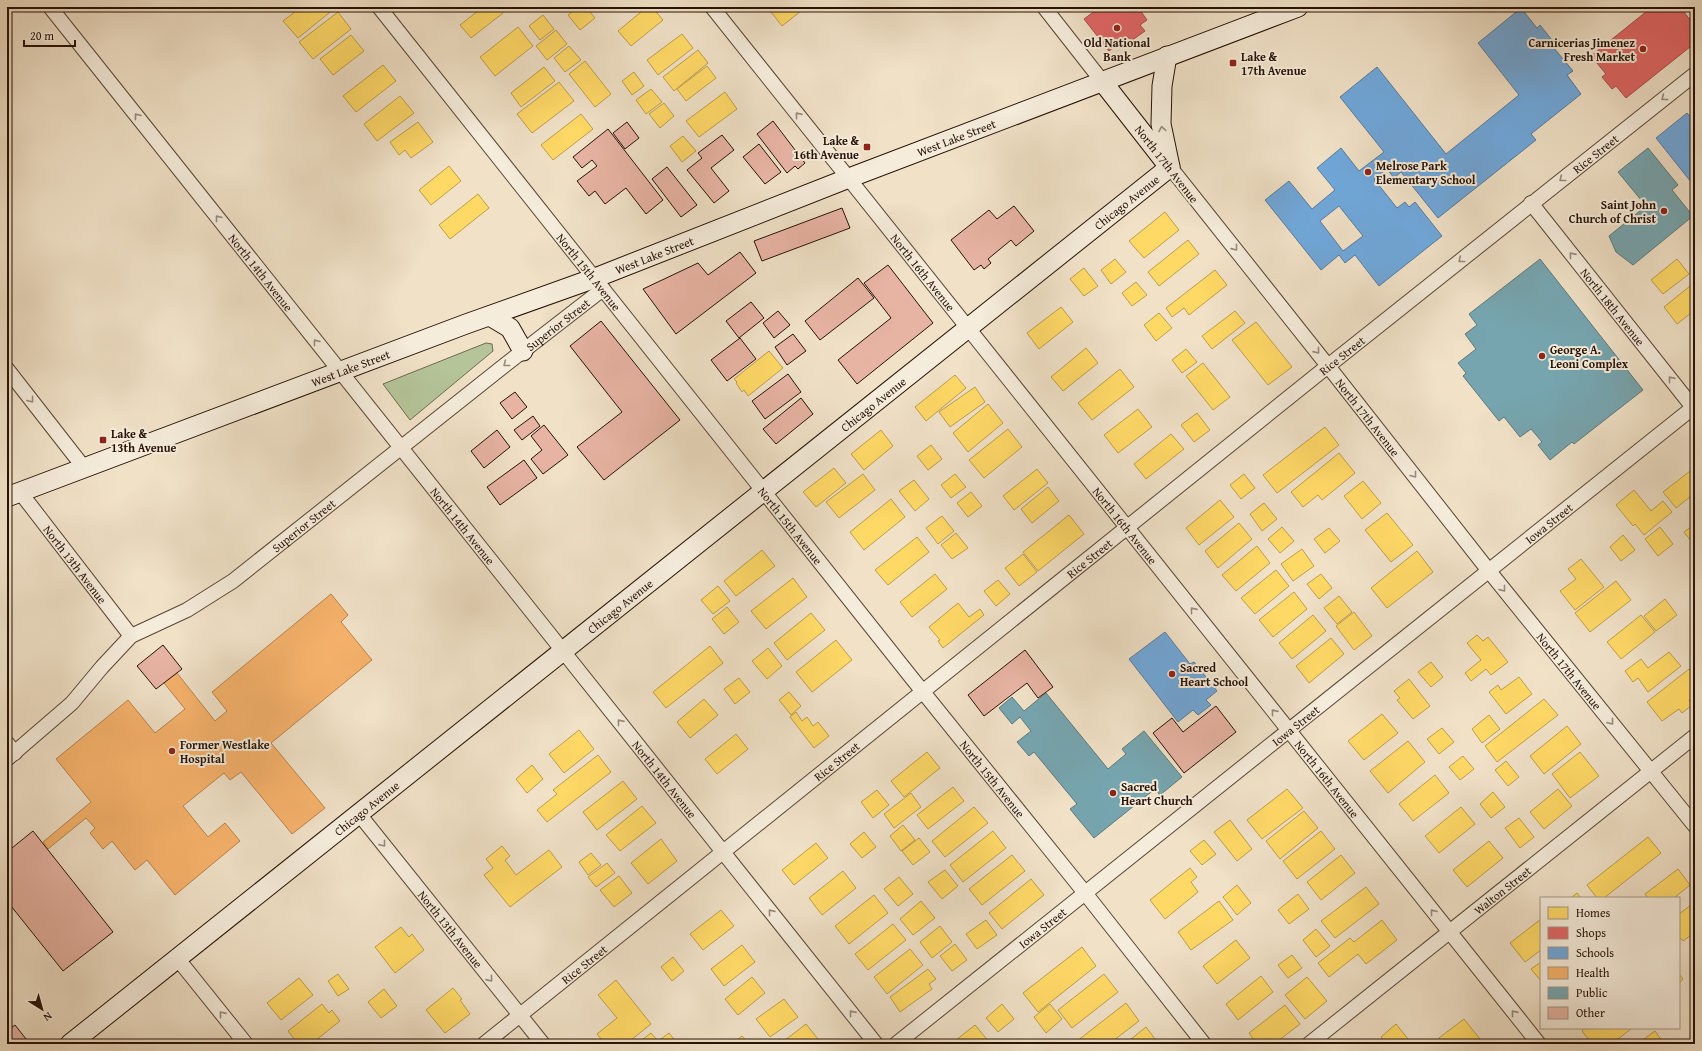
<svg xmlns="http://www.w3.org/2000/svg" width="1702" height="1051" font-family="'Gentium Book Plus',serif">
<rect width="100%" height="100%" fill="#f0e1c7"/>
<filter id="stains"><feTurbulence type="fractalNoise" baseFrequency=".005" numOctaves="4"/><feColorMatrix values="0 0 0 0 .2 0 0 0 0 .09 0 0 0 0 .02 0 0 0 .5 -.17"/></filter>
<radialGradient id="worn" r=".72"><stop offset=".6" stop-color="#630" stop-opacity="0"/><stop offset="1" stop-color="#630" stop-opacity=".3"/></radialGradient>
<path fill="#b5c499" stroke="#6e6b50" d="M486,343L492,344L493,351L410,420L383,384Z"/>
<path fill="#ffd966" stroke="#be9d49" d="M301,7H334L335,8L298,38L283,21Z
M483,7H498L503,13L471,38L460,25Z
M578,7H586L595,18L580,30L568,15Z
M647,7H652L663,20L631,46L618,31Z
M777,7H806L782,26L771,12Z
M338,12L351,29L313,59L299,42Z
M543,15L554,29L540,40L529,26Z
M518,27L533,46L495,76L480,57Z
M556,30L567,44L547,60L536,46Z
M682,34L693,48L658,75L647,60Z
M351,35L364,51L333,75L320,59Z
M569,46L581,60L565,72L554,58Z
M698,50L708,63L674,91L663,77Z
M585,61L611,94L595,107L569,74Z
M383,65L396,81L356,112L343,96Z
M707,66L716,78L686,101L677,89Z
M544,67L555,81L521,107L511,93Z
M634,72L644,86L632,95L622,81Z
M559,82L574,101L532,133L517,114Z
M651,89L662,102L646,114L636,100Z
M725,92L737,109L699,137L686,121Z
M400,96L414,113L377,141L364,124Z
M664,103L674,116L660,128L649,114Z
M581,114L593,129L553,160L541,145Z
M418,122L433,142L411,158L405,150L399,155L390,142Z
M683,136L696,151L682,162L670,146Z
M449,166L461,181L431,205L419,190Z
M478,194L489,208L450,239L439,225Z
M1165,212L1179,230L1144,258L1129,241Z
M1188,240L1199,254L1159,286L1148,272Z
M1115,259L1126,272L1111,284L1101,270Z
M1677,259L1689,274L1663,294L1651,280Z
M1084,268L1098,286L1084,296L1070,279Z
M1215,270L1227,285L1189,315L1184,308L1172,317L1166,308Z
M1136,282L1147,295L1132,306L1122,293Z
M1695,282V310L1677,324L1664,307Z
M1061,307L1073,322L1039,349L1027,333Z
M1235,311L1245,323L1212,349L1202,336Z
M1159,313L1172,328L1156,341L1144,325Z
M1256,322L1292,367L1268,385L1232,340Z
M1086,348L1098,363L1063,391L1051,377Z
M1186,349L1197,362L1182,373L1172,360Z
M769,351L783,368L748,396L744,390L742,392L736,383L737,382L734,379Z
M1203,363L1230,397L1213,410L1186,376Z
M1120,369L1134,387L1092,420L1078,403Z
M955,375L966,388L926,421L915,407Z
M975,387L985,402L950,427L939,412Z
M988,404L1003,423L968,452L953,433Z
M1138,409L1152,427L1118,453L1104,435Z
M1197,413L1210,430L1194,442L1181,425Z
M1325,427L1339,445L1277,493L1263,475Z
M1008,429L1022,447L984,478L969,460Z
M881,430L893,446L864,470L851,454Z
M1171,434L1184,449L1146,479L1134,464Z
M931,445L942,459L928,470L917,456Z
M1339,453L1355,473L1322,500L1318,495L1303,507L1291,492Z
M834,468L846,483L816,507L803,492Z
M1694,468L1695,493L1676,508L1663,492Z
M1037,469L1048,483L1014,510L1003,496Z
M863,474L875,490L839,518L826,502Z
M955,474L966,487L951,498L941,485Z
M1244,474L1255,488L1241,499L1230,485Z
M914,480L929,499L915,511L899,491Z
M1363,481L1381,503L1362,519L1344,496Z
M1048,487L1059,501L1032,523L1021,509Z
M1634,490L1651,511L1663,501L1672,512L1644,535L1635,524L1633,526L1616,505Z
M971,492L982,506L968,517L957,503Z
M891,499L905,517L864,550L850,532Z
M1220,500L1234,517L1199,545L1186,528Z
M1264,503L1277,519L1262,531L1250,514Z
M1387,513L1413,545L1391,562L1365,530Z
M1069,515L1084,534L1038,571L1023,552Z
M942,516L954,531L938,544L926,528Z
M1239,523L1252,539L1218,568L1205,551Z
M1695,524V546L1684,532Z
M1282,527L1294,541L1280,553L1268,539Z
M1660,527L1673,544L1658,556L1645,539Z
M1329,528L1340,541L1325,553L1314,539Z
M956,533L968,548L952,559L941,545Z
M1623,535L1635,550L1621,561L1610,547Z
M917,537L929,552L888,585L875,570Z
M1257,546L1270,563L1236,591L1222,575Z
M1302,549L1314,566L1293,581L1281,564Z
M762,550L775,566L736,596L724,581Z
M1417,551L1433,572L1387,608L1371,588Z
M1023,554L1037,572L1019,586L1005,568Z
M1581,559L1604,587L1575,610L1560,591L1576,579L1568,569Z
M1276,570L1289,586L1255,614L1241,598Z
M935,574L947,589L912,617L900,602Z
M1321,574L1332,588L1319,599L1307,584Z
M793,578L807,597L766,629L751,611Z
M998,580L1010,594L996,606L984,591Z
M1616,581L1631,600L1590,632L1575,613Z
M718,586L730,601L713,614L701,600Z
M1294,592L1307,609L1273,637L1259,620Z
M1339,596L1352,612L1337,624L1324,608Z
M1665,599L1677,615L1656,631L1644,616Z
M958,603L969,617L980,609L984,615L943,648L938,641L940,640L929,627Z
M727,607L739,622L724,634L712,619Z
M1354,612L1372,636L1354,650L1336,626Z
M811,613L825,630L787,660L774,643Z
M1313,615L1326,631L1292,659L1279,643Z
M1641,615L1655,632L1621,659L1607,642Z
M1477,635L1483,641L1488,637L1508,662L1491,675L1486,669L1471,681L1465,673L1481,660L1467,643Z
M1331,638L1344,654L1309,683L1296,666Z
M836,640L852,660L812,692L796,672Z
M710,646L723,663L666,708L653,692Z
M768,648L782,666L767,679L752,661Z
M1669,652L1681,666L1648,692L1638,678L1633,682L1625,671L1641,659L1648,668Z
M1431,662L1443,677L1431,687L1418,672Z
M1689,669L1695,676V695L1689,700L1692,705L1682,713L1679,709L1662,721L1647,702Z
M1519,677L1532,694L1506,714L1489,692L1498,685L1501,690Z
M739,678L750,692L735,704L724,689Z
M1409,679L1430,706L1413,719L1397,700L1400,698L1394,691Z
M789,692L801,706L791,715L779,700Z
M704,699L718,715L690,738L677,722Z
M1544,699L1558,715L1497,762L1485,746Z
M796,712L802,721L807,717L813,726L818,722L829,736L814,748L790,717Z
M1382,714L1398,733L1364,760L1348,741Z
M1489,715L1500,729L1482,743L1472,729Z
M1567,726L1581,744L1544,774L1530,756Z
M1442,728L1454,742L1439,754L1427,739Z
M579,730L594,749L564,773L549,754Z
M736,734L748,749L717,774L705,759Z
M1408,741L1425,762L1388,793L1370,771Z
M927,752L940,768L904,797L891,781Z
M1580,752L1599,776L1570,798L1552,774Z
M598,755L611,772L547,822L537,810L557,794L553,790Z
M1463,756L1474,769L1460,780L1449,767Z
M1506,761L1519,777L1508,786L1495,770Z
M532,765L543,779L527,793L516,779Z
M1435,775L1449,793L1413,821L1399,804Z
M623,781L637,799L597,830L583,812Z
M953,787L964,801L928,829L917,815Z
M1287,789L1303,808L1262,839L1247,820Z
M1558,789L1572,806L1544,829L1530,812Z
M877,790L889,805L873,818L861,802Z
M1493,792L1505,807L1491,818L1480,804Z
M911,793L921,807L894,828L884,814Z
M642,806L656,823L620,851L606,835Z
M974,807L988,823L945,857L932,841Z
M1461,807L1475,824L1439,853L1425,836Z
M1304,811L1318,828L1280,859L1266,841Z
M1519,818L1534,837L1520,848L1505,828Z
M1230,820L1252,849L1237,861L1214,832Z
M903,825L915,840L901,851L890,836Z
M993,831L1006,848L963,882L950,865Z
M1321,831L1335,849L1297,879L1283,861Z
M864,832L876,847L862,858L850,844Z
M1648,837L1661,853L1604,898H1597L1587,885Z
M919,838L930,852L913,865L902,851Z
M661,839L677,861L648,884L631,863Z
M1204,840L1216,854L1202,865L1190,851Z
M1489,841L1503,858L1467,887L1453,870Z
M816,843L828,858L794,885L782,870Z
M502,846L510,856L505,860L516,875L549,850L562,867L510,907L484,875L493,868L486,859Z
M591,853L601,865L588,875L579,862Z
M1012,855L1025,871L982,905L969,889Z
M1341,855L1355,873L1321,900L1307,882Z
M607,863L615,873L596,887L588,877Z
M1190,868L1197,877L1191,882L1198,892L1165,919L1150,900Z
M1678,869L1690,885L1674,898H1648L1645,894Z
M945,870L958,886L942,899L928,882Z
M843,871L856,888L822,915L809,898Z
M619,876L632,893L614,907L600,890Z
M899,877L913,894L898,906L884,889Z
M1031,879L1044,895L1002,929L989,913Z
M1237,885L1251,903L1237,915L1223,897Z
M1366,887L1379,904L1335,938L1321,921Z
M1577,893L1581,898H1571Z
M1298,894L1309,909L1289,924L1278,910Z
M874,895L888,913L849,944L835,926Z
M921,901L935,918L913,935L900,919Z
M1219,901L1233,920L1191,950L1178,932Z
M1695,902V932L1683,941L1679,937V914Z
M721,910L734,926L703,950L690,934Z
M1541,919V950L1525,962L1510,943Z
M986,920L997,935L977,949L966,934Z
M1382,920L1397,940L1366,964L1358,954L1329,977L1318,963L1350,938L1354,942Z
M893,924L906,940L868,970L855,954Z
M940,926L952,942L932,958L920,942Z
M401,927L409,937L412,934L424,950L395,973L375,947Z
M1316,929L1330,946L1316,957L1303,940Z
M1236,940L1250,958L1217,984L1203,966Z
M955,944L967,960L952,971L940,956Z
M742,945L755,962L724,986L711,969Z
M1082,947L1096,966L1038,1012L1023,993Z
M910,949L923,965L887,994L874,977Z
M1292,955L1302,968L1288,978L1278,965Z
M673,957L684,971L672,981L661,967Z
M1541,962V981L1531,969Z
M928,969L936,979L929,984L932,989L900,1012L890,997Z
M338,974L349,989L338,996L328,981Z
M1104,974L1118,992L1072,1028L1058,1010Z
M1679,974L1683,979L1679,983Z
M1261,976L1273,992L1238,1020L1226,1004Z
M752,977L765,993L738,1015L725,999Z
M1307,977L1327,1001L1305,1019L1285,995Z
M299,978L313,995L281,1020L267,1003Z
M616,980L651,1024L626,1044H605L597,1034L617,1018L598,995Z
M453,988L462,999L460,1000L470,1014L445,1033L426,1010Z
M384,989L397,1006L381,1018L368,1002Z
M784,999L798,1017L770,1037L756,1019Z
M1126,1003L1139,1021L1109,1044H1079L1077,1041Z
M322,1004L329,1013L332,1010L340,1021L311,1044H298L288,1031Z
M1002,1004L1014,1019L998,1032L986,1018Z
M1050,1004L1062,1019L1046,1033L1034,1017Z
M1285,1005L1300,1024L1274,1044H1257L1249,1033Z
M1695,1009V1019L1690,1013Z
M1464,1019L1484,1044H1444L1439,1038Z
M806,1024L818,1039L812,1044H780Z
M1396,1024L1412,1044H1387L1381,1037Z
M975,1025L990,1043L951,1044Z
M1146,1027L1159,1044H1125Z
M1586,1028H1630L1631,1029L1614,1042L1616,1044H1592L1582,1031Z
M1655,1031L1664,1044H1637Z
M651,1033L658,1041L669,1033L678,1044H637Z
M742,1036L749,1044H731Z"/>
<path fill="#e06666" stroke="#a84d49" d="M1100,7H1138L1147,20L1140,25L1145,31L1131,41L1128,37L1109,51L1084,19Z
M1652,7H1680L1695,26V43L1626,98L1616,86L1612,89L1602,77L1606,74L1591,56Z"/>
<path fill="#6fa8dc" stroke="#597b9c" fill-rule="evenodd" d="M1521,8L1537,28L1540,25L1556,45L1554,48L1573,71L1567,75L1581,94L1531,134L1536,140L1438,218L1401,172L1394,178L1387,169L1374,179L1397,208L1405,202L1409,207L1415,202L1442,236L1379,286L1355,255L1345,263L1339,255L1321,270L1265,200L1289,181L1312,209L1335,190L1317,168L1341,148L1359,171L1384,152L1340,97L1377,67L1446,154L1519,95L1478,43ZM1339,206L1363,236L1343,251L1320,221Z
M1687,113L1695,122V187L1656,138Z
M1165,632L1190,664L1194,662L1217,691L1206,700L1211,705L1198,715L1193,710L1178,722L1129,659Z"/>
<path fill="#f6b26b" stroke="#b8824d" d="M331,594L348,615L341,622L372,660L271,743L325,808L292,834L241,772L230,780L224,773L183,806L208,837L225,823L240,841L175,895L147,860L135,870L112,841L103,849L90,833L95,828L86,818L48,849L43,842L91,802L56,759L128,700L155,733L185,709L164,683L177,673L215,721L227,711L212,692Z"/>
<path fill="#76a5af" stroke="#5e797c" d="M1648,148L1678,185L1672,190L1693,216L1633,265L1616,252L1609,236L1646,206L1618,172Z
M1540,259L1643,390L1574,444L1572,442L1550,460L1538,445L1542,442L1531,429L1520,437L1504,417L1499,421L1463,376L1466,373L1458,363L1476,349L1465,334L1477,325L1469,314Z
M1046,693L1108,769L1126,754L1122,749L1144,731L1182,777L1160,795L1155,789L1094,838L1070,809L1077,804L1034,752L1029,756L1017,742L1031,731L1020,717L1012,724L999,708L1012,697L1024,711Z"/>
<path fill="#e7b3a3" stroke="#271206" d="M773,121L805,163L798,169L795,166L787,173L757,134Z
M627,122L639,138L625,149L613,133Z
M608,129L663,200L646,214L626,188L605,204L595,191L589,196L577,181L597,166L592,160L582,168L573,157Z
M722,135L734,150L711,168L729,191L714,203L687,170L702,158L698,153Z
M759,144L781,172L765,184L743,157Z
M667,167L697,205L681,217L652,179Z
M1014,206L1034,231L1016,246L1011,240L988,259L991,263L984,269L981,265L974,270L951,240L989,210L997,219Z
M842,208L850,228L762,261L754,241Z
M740,252L756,273L676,334L643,289L698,263L708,275Z
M888,265L933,323L857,384L838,360L891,318L864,283Z
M858,278L874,298L820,340L805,321Z
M751,302L764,318L739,338L726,321Z
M778,311L790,325L774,338L763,323Z
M601,321L680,420L604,480L577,447L622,412L570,346Z
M793,334L806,351L787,365L775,347Z
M740,338L756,359L727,381L711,360Z
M788,374L801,392L765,419L752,401Z
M515,392L527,407L512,419L500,403Z
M801,398L813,414L776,444L763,429Z
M533,416L540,426L522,440L514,430Z
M544,425L568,455L543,474L531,459L542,450L531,436Z
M497,430L510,447L484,468L471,451Z
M524,460L537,478L500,505L487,487Z
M163,645L182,669L156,689L137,666Z
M1025,650L1053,687L1038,698L1027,683L984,716L968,695Z
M1216,706L1236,732L1184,773L1153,733L1172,718L1183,732Z
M33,831L113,932L63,971L7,901V852Z
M15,1025L30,1044H7V1031Z"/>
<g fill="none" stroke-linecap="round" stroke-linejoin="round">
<g stroke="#594636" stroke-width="16">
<g id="minor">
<path id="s1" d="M50,7L876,1044"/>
<path id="s2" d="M379,7L911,677L1085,893L1204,1044"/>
<path id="s3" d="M712,7L1539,1044"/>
<path d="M1044,7L1102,81"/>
<path id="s4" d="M1170,167L1328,366L1489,571L1695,826"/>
<path id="s5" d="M1531,203L1695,410"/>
<path d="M7,369L85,469"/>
<path id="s6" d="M20,492L131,636"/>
<path d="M7,743L15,753"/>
<path id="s7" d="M7,759L72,703L102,667L131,636L187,610L233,581L505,365L603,289"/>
<path id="s8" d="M359,814L543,1044"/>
<path d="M177,958L246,1044"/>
<path id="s9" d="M484,1044L1328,366L1695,74"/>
<path id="s10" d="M896,1044L1695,406"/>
<path id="s11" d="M1309,1044L1695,736"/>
</g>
</g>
<g stroke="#271206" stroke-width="21">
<g id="secondary">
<path d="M1167,56L1162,86L1161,124L1170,167"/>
<path d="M1102,81L1166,163"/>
<path d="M490,316L510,328L523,351"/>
<path id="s12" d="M7,497L466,324L595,278L849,178L1298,7"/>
<path id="s13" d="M70,1044L1170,167"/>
</g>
</g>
<use href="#minor" stroke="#f5ecdb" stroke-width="14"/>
<use href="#secondary" stroke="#f5ecdb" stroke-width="19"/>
</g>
<defs><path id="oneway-chevron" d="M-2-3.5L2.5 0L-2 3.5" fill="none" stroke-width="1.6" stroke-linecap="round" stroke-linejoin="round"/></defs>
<g stroke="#988a7b">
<use href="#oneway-chevron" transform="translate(1664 98) rotate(142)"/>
<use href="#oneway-chevron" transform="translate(798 115) rotate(-129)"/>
<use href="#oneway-chevron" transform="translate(137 116) rotate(-128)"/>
<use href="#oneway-chevron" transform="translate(1162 129) rotate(-100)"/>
<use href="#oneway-chevron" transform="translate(1562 179) rotate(142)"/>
<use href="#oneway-chevron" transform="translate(218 218) rotate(-128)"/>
<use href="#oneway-chevron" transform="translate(1235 248) rotate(51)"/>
<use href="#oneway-chevron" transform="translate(1572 255) rotate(-129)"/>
<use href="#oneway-chevron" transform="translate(1461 260) rotate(141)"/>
<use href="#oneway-chevron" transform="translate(316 342) rotate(-128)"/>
<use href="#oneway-chevron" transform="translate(1317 351) rotate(51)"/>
<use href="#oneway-chevron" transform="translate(506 364) rotate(142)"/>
<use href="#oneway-chevron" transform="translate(1671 379) rotate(-129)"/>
<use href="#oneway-chevron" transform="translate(31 400) rotate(52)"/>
<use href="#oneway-chevron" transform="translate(1414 475) rotate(52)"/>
<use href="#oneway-chevron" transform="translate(1503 589) rotate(51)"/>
<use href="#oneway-chevron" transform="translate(1193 610) rotate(-129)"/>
<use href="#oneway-chevron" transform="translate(1274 712) rotate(-129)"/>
<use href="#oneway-chevron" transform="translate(620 722) rotate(-129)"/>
<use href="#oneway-chevron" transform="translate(1611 722) rotate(51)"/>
<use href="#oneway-chevron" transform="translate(383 844) rotate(51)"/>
<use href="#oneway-chevron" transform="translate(771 912) rotate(-129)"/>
<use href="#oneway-chevron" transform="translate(1433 912) rotate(-129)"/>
<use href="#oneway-chevron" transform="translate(490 979) rotate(51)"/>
<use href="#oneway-chevron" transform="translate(852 1013) rotate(-129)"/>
<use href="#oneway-chevron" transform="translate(1514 1013) rotate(-129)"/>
<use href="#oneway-chevron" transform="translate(222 1014) rotate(-129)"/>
</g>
<g fill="#8f2418" stroke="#f5ecdb" stroke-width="1.5">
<circle cx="1117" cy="28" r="4"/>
<circle cx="1643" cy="49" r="4"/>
<rect x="1229" y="59" width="8" height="8" rx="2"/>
<rect x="863" y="143" width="8" height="8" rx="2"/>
<circle cx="1368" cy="172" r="4"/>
<circle cx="1664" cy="211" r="4"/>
<circle cx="1542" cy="356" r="4"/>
<rect x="99" y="436" width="8" height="8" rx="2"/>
<circle cx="1172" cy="674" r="4"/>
<circle cx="172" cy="751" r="4"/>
<circle cx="1113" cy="793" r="4"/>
</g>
<g text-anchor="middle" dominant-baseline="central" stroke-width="4" stroke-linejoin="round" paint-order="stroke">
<g font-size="12" font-weight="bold" fill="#271206" stroke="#f5ecdb" text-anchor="start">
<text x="1117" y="42" text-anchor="middle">Old National<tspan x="1117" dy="14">Bank</tspan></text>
<text x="1635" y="42" text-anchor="end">Carnicerias Jimenez<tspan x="1635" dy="14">Fresh Market</tspan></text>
<text x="1241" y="56">Lake &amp;<tspan x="1241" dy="14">17th Avenue</tspan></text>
<text x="859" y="140" text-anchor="end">Lake &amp;<tspan x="859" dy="14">16th Avenue</tspan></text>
<text x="1376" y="165">Melrose Park<tspan x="1376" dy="14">Elementary School</tspan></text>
<text x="1656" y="204" text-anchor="end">Saint John<tspan x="1656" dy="14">Church of Christ</tspan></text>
<text x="1550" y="349">George A.<tspan x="1550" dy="14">Leoni Complex</tspan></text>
<text x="111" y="433">Lake &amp;<tspan x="111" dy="14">13th Avenue</tspan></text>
<text x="1180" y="667">Sacred<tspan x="1180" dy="14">Heart School</tspan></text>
<text x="180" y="744">Former Westlake<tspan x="180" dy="14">Hospital</tspan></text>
<text x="1121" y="786">Sacred<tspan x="1121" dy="14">Heart Church</tspan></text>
</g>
<g font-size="12" fill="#271206" stroke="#f5ecdb">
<text stroke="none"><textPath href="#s12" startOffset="1015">West Lake Street</textPath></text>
<text stroke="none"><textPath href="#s9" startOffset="1424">Rice Street</textPath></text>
<text transform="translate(1167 164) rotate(52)">North 17th Avenue</text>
<text stroke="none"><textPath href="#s13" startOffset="1351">Chicago Avenue</textPath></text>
<text stroke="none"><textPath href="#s12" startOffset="691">West Lake Street</textPath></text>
<text stroke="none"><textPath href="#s2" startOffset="338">North 15th Avenue</textPath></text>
<text stroke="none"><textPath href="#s3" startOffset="339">North 16th Avenue</textPath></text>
<text stroke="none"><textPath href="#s1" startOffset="339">North 14th Avenue</textPath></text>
<text stroke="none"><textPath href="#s5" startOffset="132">North 18th Avenue</textPath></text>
<text stroke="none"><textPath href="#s7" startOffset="705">Superior Street</textPath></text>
<text stroke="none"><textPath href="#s9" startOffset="1100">Rice Street</textPath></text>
<text stroke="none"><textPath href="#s12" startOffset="367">West Lake Street</textPath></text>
<text stroke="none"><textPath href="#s13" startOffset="1027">Chicago Avenue</textPath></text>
<text stroke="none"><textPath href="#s4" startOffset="319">North 17th Avenue</textPath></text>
<text stroke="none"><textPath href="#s10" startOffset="835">Iowa Street</textPath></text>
<text stroke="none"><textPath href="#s7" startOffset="381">Superior Street</textPath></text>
<text stroke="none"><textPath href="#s1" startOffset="663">North 14th Avenue</textPath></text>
<text stroke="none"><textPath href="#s3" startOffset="663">North 16th Avenue</textPath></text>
<text stroke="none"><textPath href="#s2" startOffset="662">North 15th Avenue</textPath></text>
<text stroke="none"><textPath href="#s9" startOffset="776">Rice Street</textPath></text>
<text stroke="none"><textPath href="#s6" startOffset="91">North 13th Avenue</textPath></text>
<text stroke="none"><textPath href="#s13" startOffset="703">Chicago Avenue</textPath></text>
<text stroke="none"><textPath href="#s4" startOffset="643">North 17th Avenue</textPath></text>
<text stroke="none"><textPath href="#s10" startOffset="511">Iowa Street</textPath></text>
<text stroke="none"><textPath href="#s9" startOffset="452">Rice Street</textPath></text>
<text stroke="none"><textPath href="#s1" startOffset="987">North 14th Avenue</textPath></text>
<text stroke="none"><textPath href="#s2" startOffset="986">North 15th Avenue</textPath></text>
<text stroke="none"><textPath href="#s3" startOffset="987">North 16th Avenue</textPath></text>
<text stroke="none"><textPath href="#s13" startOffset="379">Chicago Avenue</textPath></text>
<text stroke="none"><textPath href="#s11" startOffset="247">Walton Street</textPath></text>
<text stroke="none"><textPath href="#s10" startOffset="187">Iowa Street</textPath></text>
<text stroke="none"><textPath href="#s8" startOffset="147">North 13th Avenue</textPath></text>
<text stroke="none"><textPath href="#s9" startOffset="128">Rice Street</textPath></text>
</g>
</g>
<rect width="1702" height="1051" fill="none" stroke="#f0e1c7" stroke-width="24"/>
<rect x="8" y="8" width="1686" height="1035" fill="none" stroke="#271206" stroke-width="2"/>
<rect x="12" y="12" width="1678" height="1027" fill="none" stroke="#271206"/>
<rect x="1540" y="897" width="140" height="132" fill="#f5ecdb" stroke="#a39586"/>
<rect x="1548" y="907" width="20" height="12" fill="#ffd966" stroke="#a39586"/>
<text x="1576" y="917" font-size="12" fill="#271206">Homes</text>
<rect x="1548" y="927" width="20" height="12" fill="#e06666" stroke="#a39586"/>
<text x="1576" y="937" font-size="12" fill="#271206">Shops</text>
<rect x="1548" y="947" width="20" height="12" fill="#6fa8dc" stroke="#a39586"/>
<text x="1576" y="957" font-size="12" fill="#271206">Schools</text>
<rect x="1548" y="967" width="20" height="12" fill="#f6b26b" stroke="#a39586"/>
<text x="1576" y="977" font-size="12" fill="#271206">Health</text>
<rect x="1548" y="987" width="20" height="12" fill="#76a5af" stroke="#a39586"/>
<text x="1576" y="997" font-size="12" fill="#271206">Public</text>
<rect x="1548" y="1007" width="20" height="12" fill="#e7b3a3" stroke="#a39586"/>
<text x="1576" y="1017" font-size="12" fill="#271206">Other</text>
<g transform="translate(42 1009) rotate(143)" stroke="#f5ecdb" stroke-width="3" paint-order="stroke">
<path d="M0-3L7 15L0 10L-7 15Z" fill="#271206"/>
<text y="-6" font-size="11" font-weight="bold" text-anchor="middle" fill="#271206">N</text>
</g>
<path d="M24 40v6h51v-6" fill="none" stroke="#271206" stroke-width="2"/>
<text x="30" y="40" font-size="12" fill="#271206" stroke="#f5ecdb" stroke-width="3" paint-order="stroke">20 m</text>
<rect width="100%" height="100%" filter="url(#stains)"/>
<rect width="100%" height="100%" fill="url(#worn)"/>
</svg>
